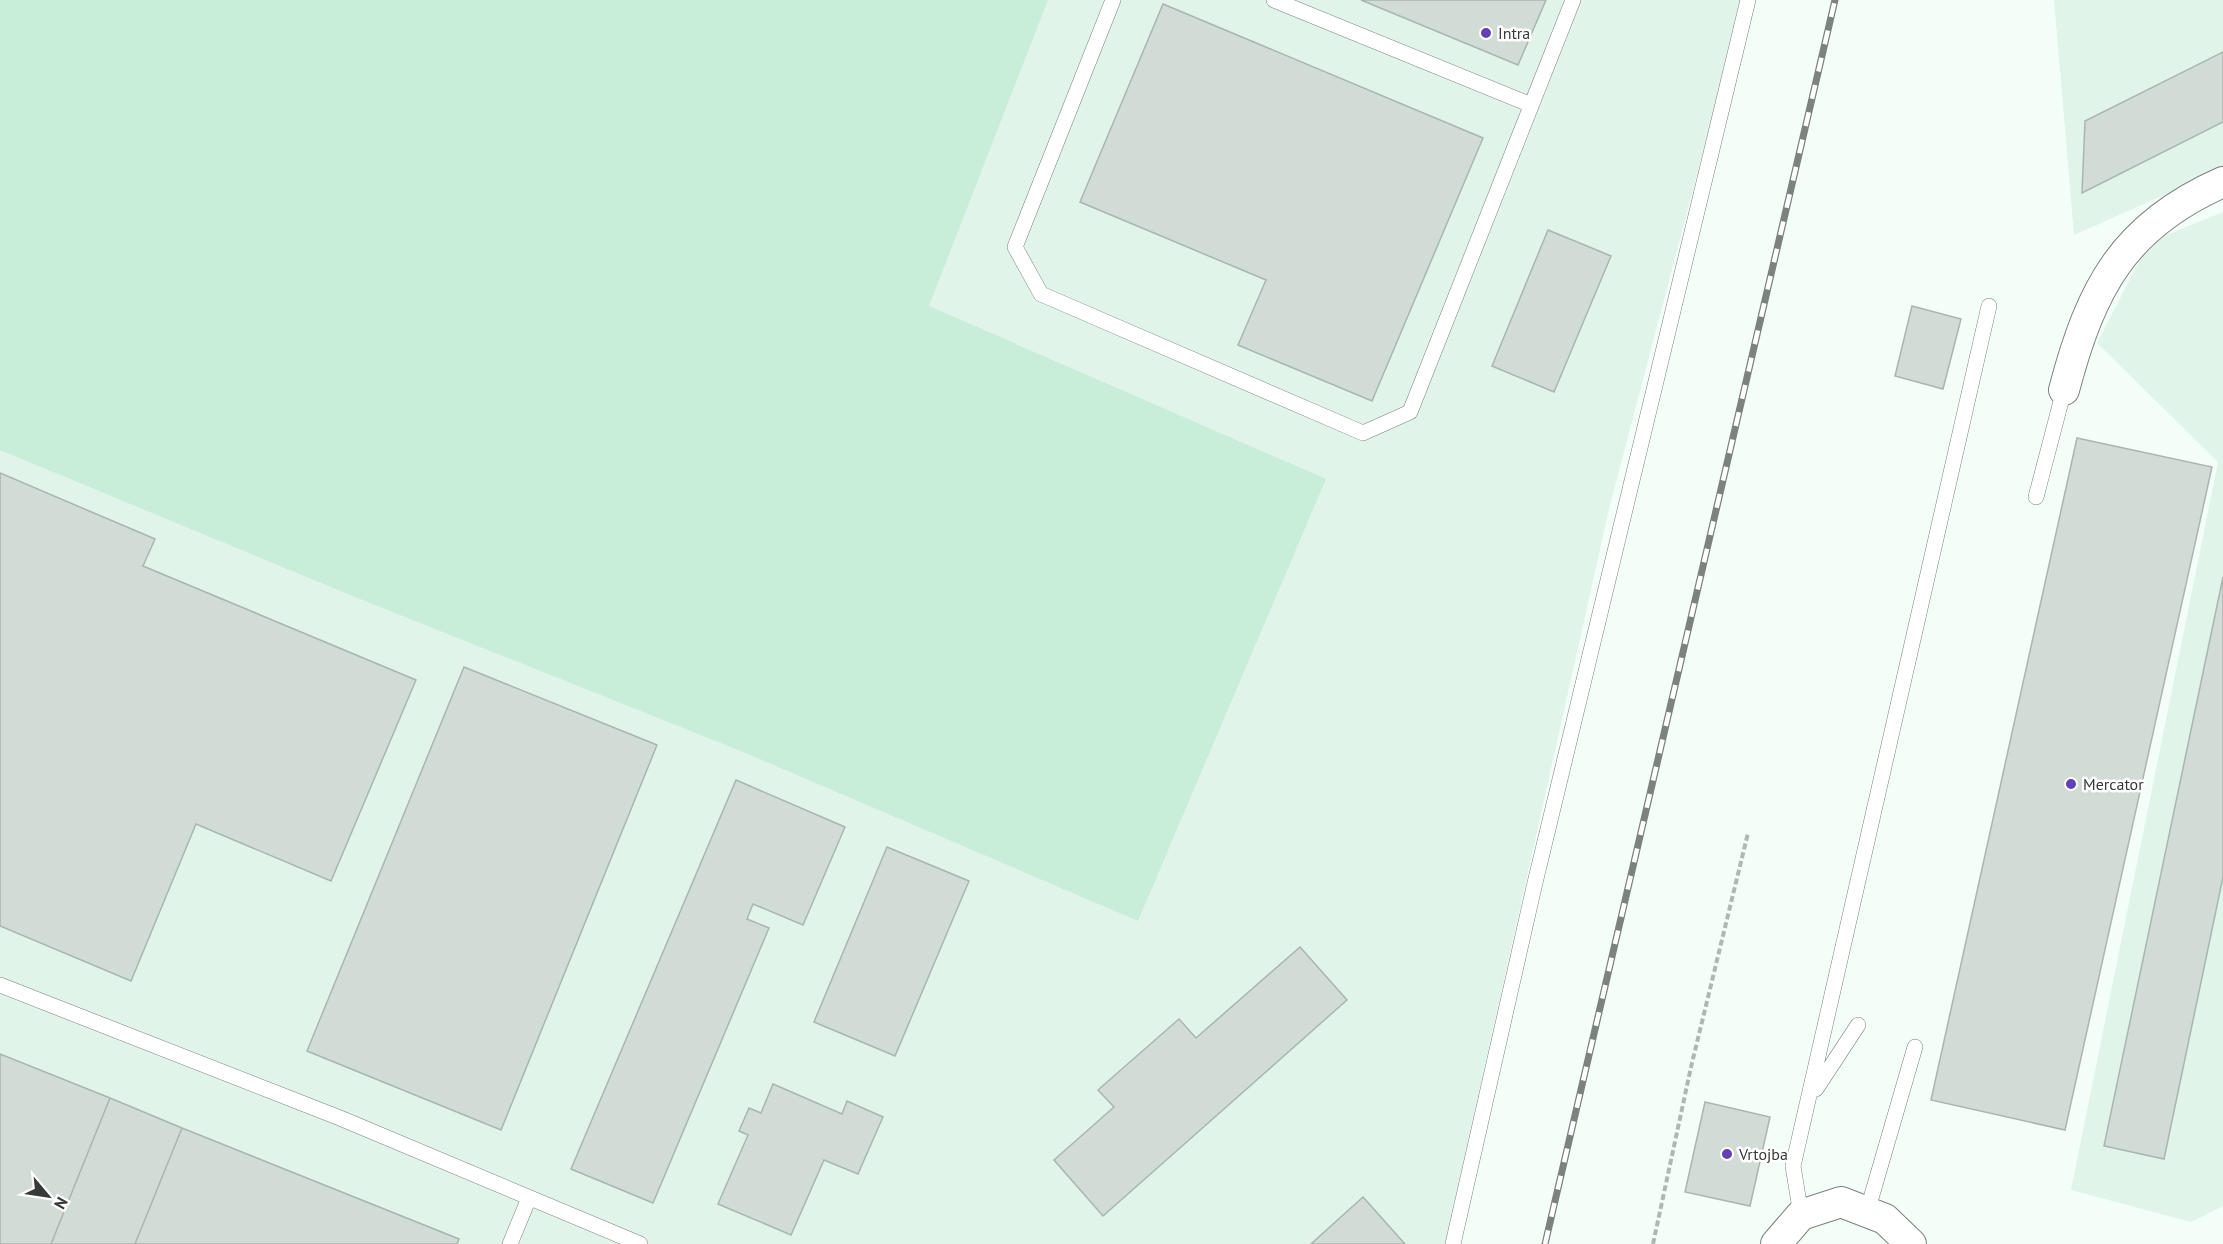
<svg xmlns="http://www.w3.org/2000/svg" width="2223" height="1244" font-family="'PT Sans',sans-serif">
<rect width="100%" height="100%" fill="#f4fef8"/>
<path fill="#e1f4e9" d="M0,0H1743L1609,509L1445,1244H0Z
M2054,0H2223V169L2074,235Z
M2223,212V1206L2191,1222L2071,1190L2218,462L2097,343L2149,242Z"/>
<path fill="#c8eeda" d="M0,0H1048L929,306L1326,479L1138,921L748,754L350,595L0,450Z"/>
<path fill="#d2dcd7" stroke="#abb5af" stroke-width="1.5" d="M1361,0H1546L1518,65Z
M1163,4L1483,138L1372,401L1238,345L1266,280L1080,202Z
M2223,52V122L2082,193L2085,121Z
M1548,230L1611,256L1554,392L1492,366Z
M1912,306L1961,319L1943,389L1895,376Z
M2077,438L2212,467L2065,1130L1931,1100Z
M0,473L155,539L143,566L416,680L331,881L196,824L131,981L0,926Z
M2223,577V877L2164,1159L2104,1146Z
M464,667L657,745L501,1130L307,1051Z
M736,780L845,827L803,925L753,904L747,919L769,928L653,1203L571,1169Z
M887,847L969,881L895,1056L814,1022Z
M1300,947L1347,1000L1103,1216L1054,1160L1114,1107L1098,1090L1179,1019L1196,1038Z
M0,1054L110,1098L51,1244H0Z
M773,1084L842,1114L847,1101L883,1117L858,1174L824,1160L791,1235L718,1204L748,1135L739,1131L749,1108L761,1113Z
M110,1098L182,1128L135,1244H51Z
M1705,1102L1770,1117L1750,1206L1685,1192Z
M182,1128L459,1239L457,1244H135Z
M1363,1197L1405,1244H1311Z"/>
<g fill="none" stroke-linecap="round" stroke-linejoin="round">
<g stroke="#79827d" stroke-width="16">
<path id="lane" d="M1113,0L1015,247L1041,294L1363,433L1410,412L1573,0
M1274,0L1531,105
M2036,497L2064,390
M0,985L340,1118L640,1244
M1816,1089L1858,1025
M1867,1212L1915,1047
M1801,1215L1793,1166L1989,306
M510,1244L529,1198
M1453,1244L1534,887L1748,0"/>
</g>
<g stroke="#79827d" stroke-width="32">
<path id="street" d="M2064,390C2091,288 2123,226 2223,182
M1776,1244L1801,1215L1841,1202L1885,1219L1911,1244"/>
</g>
<path stroke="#afb7b3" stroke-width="4" stroke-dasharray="6 3" stroke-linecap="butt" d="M1653,1244L1691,1067L1748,833"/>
<use href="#lane" stroke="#fff" stroke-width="15"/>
<use href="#street" stroke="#fff" stroke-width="30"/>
<g stroke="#7c827e" stroke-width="7">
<path id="rail" d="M1545,1244L1835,0"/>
</g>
<use href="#rail" stroke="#fff" stroke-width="4.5" stroke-dasharray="14" stroke-linecap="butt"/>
</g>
<g fill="#6140b8" stroke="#fff" stroke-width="2">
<circle cx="1486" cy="33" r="6"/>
<circle cx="2071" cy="784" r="6"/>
<circle cx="1727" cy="1154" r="6"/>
</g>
<g text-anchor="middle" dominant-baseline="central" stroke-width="5" stroke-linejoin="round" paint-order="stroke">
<g font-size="16" fill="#363a38" stroke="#fff" text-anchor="start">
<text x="1498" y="33">Intra</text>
<text x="2083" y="784">Mercator</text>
<text x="1739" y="1154">Vrtojba</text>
</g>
</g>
<g transform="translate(48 1196) rotate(119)" stroke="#ffffff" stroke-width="4.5" paint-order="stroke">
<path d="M0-4.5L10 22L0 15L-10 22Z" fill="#363a38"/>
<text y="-9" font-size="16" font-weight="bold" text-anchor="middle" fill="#363a38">N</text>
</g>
</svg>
